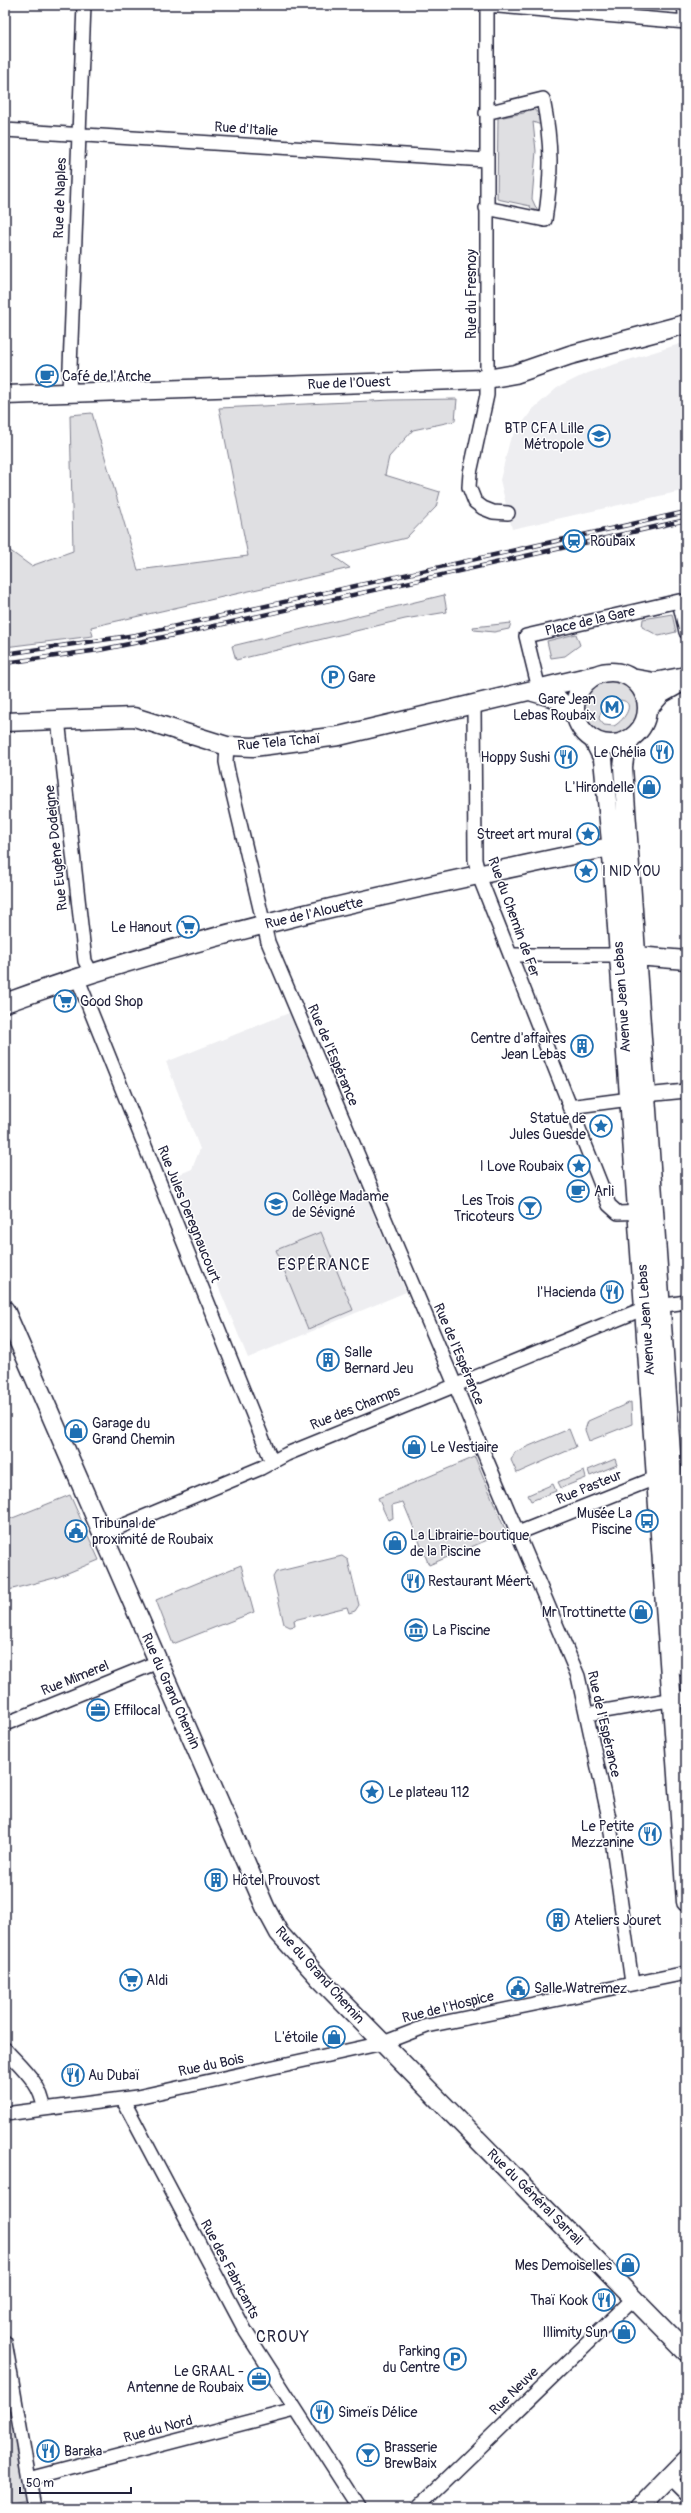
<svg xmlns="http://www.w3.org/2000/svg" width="691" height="2513" font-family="Pangolin,sans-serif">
<rect width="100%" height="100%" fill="#fff"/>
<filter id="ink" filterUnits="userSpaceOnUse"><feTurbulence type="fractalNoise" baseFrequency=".025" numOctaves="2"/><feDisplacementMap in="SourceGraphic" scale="8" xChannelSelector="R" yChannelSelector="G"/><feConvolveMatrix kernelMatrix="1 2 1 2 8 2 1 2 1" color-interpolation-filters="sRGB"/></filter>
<g filter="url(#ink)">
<path fill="#eeeef1" d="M686,342V490L512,529L500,480L510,440L533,409L557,388L587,373Z
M289,1013L406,1292L248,1358L173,1177L192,1169L200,1149L166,1062Z"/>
<path fill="#dfdfe2" stroke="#80808e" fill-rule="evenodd" d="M527,108C538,109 540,115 541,125L533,122L536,151L532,199L538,212L532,211L530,206L497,199L498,118L524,113Z
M457,399L455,421L413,430L389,457L385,475L440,492L436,507L406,538L333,556L350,568L91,627L93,636L5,647V547L31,566L73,551L70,415L92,413L138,570L248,556L219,408L392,400Z
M444,595L447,612L405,619L236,660L232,646Z
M672,614L676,632L659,636L642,627L643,619Z
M511,623L509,629L494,632L474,630L473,627Z
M576,634L580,645L565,656L551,658L547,641Z
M610,679L628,686L638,703C639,714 637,723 628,731C592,762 553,687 610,679ZM616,700C639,699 625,720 614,726L604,725L599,719C600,709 607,704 616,700Z
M321,1232L353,1310L308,1329L276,1250Z
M631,1402L632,1424L589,1441L585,1430L588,1421Z
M569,1429L576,1447L517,1473L511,1460L515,1452Z
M475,1457L506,1532L429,1565L403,1502L392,1505L393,1518L388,1520L378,1498Z
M615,1459L617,1465L590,1476L588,1470Z
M584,1471L586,1478L561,1488L558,1482Z
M553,1484L556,1491L531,1501L528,1495Z
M70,1495L99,1560L58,1577L5,1591V1521Z
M342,1556L348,1560L359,1605L355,1611L349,1613L347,1607L294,1620L295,1626L290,1627L284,1624L273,1577L276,1572Z
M241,1565L254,1612L173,1644L156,1600Z
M5,2380L27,2501L5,2505Z"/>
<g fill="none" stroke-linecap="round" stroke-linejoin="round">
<g stroke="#22223b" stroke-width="16">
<path id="street" d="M487,5V395L470,473L469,487L475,502L483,508L493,512L508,513
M487,5L686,22L684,5
M486,113L543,99C552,143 552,176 545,220L486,208
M5,130L486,160
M69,393L84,5
M540,693L526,636L679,601L686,632
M474,705L475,860L479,876L609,1205L618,1213L645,1212
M58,719L85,961L91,972
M227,746L226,762L229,777L268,942L578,1676L609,1818L632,1983
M510,955H620
M77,977L272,1462
M645,1095L686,1091
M569,1107L630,1099
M518,1533L663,1475
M103,1534L261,1468L287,1454L645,1308L686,1302
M587,1714L686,1697
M5,1724L158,1662
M5,2049C21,2067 41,2083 44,2108
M123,2100L246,2332L359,2508
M5,2114L137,2097L383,2043L427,2026L686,1973
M5,2342L34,2508
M669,2478L686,2495
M29,2479L295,2410
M417,2508L634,2298"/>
</g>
<g stroke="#22223b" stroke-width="21">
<path id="secondary" d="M5,395L487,379L515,374L570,355L686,324
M575 708a36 36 0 1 1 72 0a36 36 0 1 1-72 0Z
M631,678L654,682L686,676
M533,692L558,699L576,717
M647,710L661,694L684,681
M5,722L134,717L227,746L253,747L339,736L596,675
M631,738L625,751L623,767L686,1667
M594,741L603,759L611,842L686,1902
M624,955L686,960
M5,1003C205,930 416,888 624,844
M5,1310L266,1909L279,1933L321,1980L686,2352
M639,2508L686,2460"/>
</g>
<use href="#street" stroke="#fff" stroke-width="13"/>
<use href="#secondary" stroke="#fff" stroke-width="18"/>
<g stroke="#22223b" stroke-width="4.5">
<path id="rail" d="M5,654L136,635L686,512
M5,663L99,650L179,634L686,520"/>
</g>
<use href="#rail" stroke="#fff" stroke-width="3" stroke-dasharray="9" stroke-linecap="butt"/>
</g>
</g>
<defs>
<g id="cafe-ring" transform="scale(1.15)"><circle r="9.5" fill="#fff" stroke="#1f6fb2" stroke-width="1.5"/><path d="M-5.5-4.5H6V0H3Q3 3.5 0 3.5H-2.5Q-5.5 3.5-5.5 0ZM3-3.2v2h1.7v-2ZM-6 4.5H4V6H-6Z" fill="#1f6fb2"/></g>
<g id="school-ring" transform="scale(1.15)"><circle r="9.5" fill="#fff" stroke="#1f6fb2" stroke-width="1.5"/><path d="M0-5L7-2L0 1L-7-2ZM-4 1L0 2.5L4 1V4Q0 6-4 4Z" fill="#1f6fb2"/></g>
<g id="station-ring" transform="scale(1.15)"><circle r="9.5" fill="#fff" stroke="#1f6fb2" stroke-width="1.5"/><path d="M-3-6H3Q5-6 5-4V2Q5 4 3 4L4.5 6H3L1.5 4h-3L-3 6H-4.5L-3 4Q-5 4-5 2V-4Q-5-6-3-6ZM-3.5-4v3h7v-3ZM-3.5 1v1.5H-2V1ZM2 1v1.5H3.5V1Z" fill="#1f6fb2"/></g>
<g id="parking-ring" transform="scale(1.15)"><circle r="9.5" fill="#fff" stroke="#1f6fb2" stroke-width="1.5"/><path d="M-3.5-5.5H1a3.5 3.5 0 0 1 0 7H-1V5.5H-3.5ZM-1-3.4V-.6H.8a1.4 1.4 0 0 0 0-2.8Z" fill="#1f6fb2"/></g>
<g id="metro-ring" transform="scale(1.15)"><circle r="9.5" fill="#fff" stroke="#1f6fb2" stroke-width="1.5"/><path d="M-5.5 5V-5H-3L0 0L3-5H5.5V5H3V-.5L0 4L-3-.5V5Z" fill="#1f6fb2"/></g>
<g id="restaurant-ring" transform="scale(1.15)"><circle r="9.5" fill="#fff" stroke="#1f6fb2" stroke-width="1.5"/><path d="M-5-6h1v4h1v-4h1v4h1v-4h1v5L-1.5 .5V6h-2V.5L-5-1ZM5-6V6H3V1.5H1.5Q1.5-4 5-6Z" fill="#1f6fb2"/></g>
<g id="shop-ring" transform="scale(1.15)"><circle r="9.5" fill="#fff" stroke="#1f6fb2" stroke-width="1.5"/><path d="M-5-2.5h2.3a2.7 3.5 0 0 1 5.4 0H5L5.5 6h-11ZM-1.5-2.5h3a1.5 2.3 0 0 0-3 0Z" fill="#1f6fb2"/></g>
<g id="sight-ring" transform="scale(1.15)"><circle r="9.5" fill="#fff" stroke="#1f6fb2" stroke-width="1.5"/><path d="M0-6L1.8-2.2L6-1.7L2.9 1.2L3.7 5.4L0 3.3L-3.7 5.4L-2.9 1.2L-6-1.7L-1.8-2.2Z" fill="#1f6fb2"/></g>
<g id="supermarket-ring" transform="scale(1.15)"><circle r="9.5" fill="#fff" stroke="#1f6fb2" stroke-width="1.5"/><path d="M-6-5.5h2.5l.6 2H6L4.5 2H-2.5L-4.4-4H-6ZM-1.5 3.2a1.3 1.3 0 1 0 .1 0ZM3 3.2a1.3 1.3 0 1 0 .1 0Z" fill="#1f6fb2"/></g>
<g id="building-ring" transform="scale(1.15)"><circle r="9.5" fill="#fff" stroke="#1f6fb2" stroke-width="1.5"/><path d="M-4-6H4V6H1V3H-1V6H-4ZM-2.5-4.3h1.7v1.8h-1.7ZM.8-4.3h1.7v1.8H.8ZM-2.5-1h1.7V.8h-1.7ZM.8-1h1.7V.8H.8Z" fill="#1f6fb2"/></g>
<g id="bar-ring" transform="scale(1.15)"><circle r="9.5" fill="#fff" stroke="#1f6fb2" stroke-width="1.5"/><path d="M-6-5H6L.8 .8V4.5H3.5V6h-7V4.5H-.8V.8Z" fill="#1f6fb2"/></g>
<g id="bus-ring" transform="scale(1.15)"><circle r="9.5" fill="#fff" stroke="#1f6fb2" stroke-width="1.5"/><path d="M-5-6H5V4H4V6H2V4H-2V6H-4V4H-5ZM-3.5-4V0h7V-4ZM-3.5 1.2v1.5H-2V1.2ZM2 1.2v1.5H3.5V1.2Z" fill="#1f6fb2"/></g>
<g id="civic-ring" transform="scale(1.15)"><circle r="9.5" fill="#fff" stroke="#1f6fb2" stroke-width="1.5"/><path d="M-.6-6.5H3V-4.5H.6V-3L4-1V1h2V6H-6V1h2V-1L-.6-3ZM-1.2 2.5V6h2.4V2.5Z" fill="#1f6fb2"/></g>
<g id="museum-ring" transform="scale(1.15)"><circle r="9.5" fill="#fff" stroke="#1f6fb2" stroke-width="1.5"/><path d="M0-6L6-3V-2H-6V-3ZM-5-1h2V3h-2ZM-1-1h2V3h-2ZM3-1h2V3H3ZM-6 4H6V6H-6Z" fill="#1f6fb2"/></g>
<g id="office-ring" transform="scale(1.15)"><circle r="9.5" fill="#fff" stroke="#1f6fb2" stroke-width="1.5"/><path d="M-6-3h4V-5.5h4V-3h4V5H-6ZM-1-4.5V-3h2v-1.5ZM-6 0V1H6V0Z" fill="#1f6fb2"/></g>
</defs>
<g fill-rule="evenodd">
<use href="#cafe-ring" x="47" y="376"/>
<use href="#school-ring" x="599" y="436"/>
<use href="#station-ring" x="574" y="541"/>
<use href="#parking-ring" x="333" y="677"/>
<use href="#metro-ring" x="612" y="707"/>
<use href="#restaurant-ring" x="662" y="752"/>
<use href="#restaurant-ring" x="566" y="757"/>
<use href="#shop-ring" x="649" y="787"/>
<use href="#sight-ring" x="588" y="834"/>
<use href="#sight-ring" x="586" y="871"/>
<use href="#supermarket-ring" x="188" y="927"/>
<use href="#supermarket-ring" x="65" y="1001"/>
<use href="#building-ring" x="582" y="1046"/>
<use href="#sight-ring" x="601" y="1126"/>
<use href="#sight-ring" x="579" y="1166"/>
<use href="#cafe-ring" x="578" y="1191"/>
<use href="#school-ring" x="276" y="1204"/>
<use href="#bar-ring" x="530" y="1208"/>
<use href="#restaurant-ring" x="612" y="1292"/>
<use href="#building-ring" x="328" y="1360"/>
<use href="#shop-ring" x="76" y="1431"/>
<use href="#shop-ring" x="414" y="1447"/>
<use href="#bus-ring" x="647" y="1521"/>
<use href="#civic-ring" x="76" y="1531"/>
<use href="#shop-ring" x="395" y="1543"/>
<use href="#restaurant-ring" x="413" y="1581"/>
<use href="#shop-ring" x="641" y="1612"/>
<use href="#museum-ring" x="416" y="1630"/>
<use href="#office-ring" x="98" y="1710"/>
<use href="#sight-ring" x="372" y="1792"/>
<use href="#restaurant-ring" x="650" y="1834"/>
<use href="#building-ring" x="216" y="1880"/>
<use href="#building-ring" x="558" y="1920"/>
<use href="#supermarket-ring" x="131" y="1980"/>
<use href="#civic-ring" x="518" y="1988"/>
<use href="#shop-ring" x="334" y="2037"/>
<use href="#restaurant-ring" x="73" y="2075"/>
<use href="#shop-ring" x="628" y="2265"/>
<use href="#restaurant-ring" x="604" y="2300"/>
<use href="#shop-ring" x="624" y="2332"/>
<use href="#parking-ring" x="455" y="2359"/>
<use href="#office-ring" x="259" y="2379"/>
<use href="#restaurant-ring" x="322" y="2412"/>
<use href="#restaurant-ring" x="48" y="2451"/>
<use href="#bar-ring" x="368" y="2455"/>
</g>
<g text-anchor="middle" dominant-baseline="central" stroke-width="3" stroke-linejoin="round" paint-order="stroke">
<g font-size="14" fill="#22223b" stroke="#fff">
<text transform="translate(246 129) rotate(4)">Rue d'Italie</text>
<text transform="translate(60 198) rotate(-88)">Rue de Naples</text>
<text transform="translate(471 294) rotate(-90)">Rue du Fresnoy</text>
<text transform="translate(349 383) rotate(-2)">Rue de l'Ouest</text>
<text transform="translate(590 621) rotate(-13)">Place de la Gare</text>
<text transform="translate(279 742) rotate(-5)">Rue Tela Tchaï</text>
<text transform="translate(56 848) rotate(-96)">Rue Eugène Dodeigne</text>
<text transform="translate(314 913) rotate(-13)">Rue de l'Alouette</text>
<text transform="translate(514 917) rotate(70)">Rue du Chemin de Fer</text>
<text transform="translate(622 997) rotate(-94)">Avenue Jean Lebas</text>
<text transform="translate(333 1055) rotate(67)">Rue de l'Espérance</text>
<text transform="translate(189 1214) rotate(68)">Rue Jules Deregnaucourt</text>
<text transform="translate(646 1320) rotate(-94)">Avenue Jean Lebas</text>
<text transform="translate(459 1354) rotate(67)">Rue de l'Espérance</text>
<text transform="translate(355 1408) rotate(-22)">Rue des Champs</text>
<text transform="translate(589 1487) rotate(-22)">Rue Pasteur</text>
<text transform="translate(75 1678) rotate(-22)">Rue Mimerel</text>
<text transform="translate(171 1691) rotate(66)">Rue du Grand Chemin</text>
<text transform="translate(604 1724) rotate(77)">Rue de l'Espérance</text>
<text transform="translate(320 1975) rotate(48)">Rue du Grand Chemin</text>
<text transform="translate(448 2007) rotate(-14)">Rue de l'Hospice</text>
<text transform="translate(211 2065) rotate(-12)">Rue du Bois</text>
<text transform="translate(535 2197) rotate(45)">Rue du Général Sarrail</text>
<text transform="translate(230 2269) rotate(62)">Rue des Fabricants</text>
<text transform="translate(514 2391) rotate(-44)">Rue Neuve</text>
<text transform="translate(158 2429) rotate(-15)">Rue du Nord</text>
</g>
<g font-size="14" fill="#22223b" stroke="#fff" text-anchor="start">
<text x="62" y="376">Café de l'Arche</text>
<text x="584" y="428" text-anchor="end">BTP CFA Lille<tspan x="584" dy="16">Métropole</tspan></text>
<text x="590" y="541">Roubaix</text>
<text x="348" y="677">Gare</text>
<text x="596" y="699" text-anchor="end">Gare Jean<tspan x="596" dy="16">Lebas Roubaix</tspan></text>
<text x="646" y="752" text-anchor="end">Le Chélia</text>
<text x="550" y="757" text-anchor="end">Hoppy Sushi</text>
<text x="634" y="787" text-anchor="end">L'Hirondelle</text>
<text x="572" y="834" text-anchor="end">Street art mural</text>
<text x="602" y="871">I NID YOU</text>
<text x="172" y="927" text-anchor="end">Le Hanout</text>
<text x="80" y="1001">Good Shop</text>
<text x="566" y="1038" text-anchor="end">Centre d'affaires<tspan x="566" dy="16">Jean Lebas</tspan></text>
<text x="586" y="1118" text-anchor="end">Statue de<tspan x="586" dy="16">Jules Guesde</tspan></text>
<text x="564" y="1166" text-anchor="end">I Love Roubaix</text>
<text x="594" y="1191">Arli</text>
<text x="292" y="1196">Collège Madame<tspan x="292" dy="16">de Sévigné</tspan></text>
<text x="514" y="1200" text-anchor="end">Les Trois<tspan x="514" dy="16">Tricoteurs</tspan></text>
<text x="596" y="1292" text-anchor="end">l'Hacienda</text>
<text x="344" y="1352">Salle<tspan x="344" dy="16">Bernard Jeu</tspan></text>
<text x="92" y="1423">Garage du<tspan x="92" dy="16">Grand Chemin</tspan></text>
<text x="430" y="1447">Le Vestiaire</text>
<text x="632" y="1513" text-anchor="end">Musée La<tspan x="632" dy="16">Piscine</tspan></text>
<text x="92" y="1523">Tribunal de<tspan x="92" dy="16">proximité de Roubaix</tspan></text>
<text x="410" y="1535">La Librairie-boutique<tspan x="410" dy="16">de la Piscine</tspan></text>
<text x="428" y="1581">Restaurant Méert</text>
<text x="626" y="1612" text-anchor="end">Mr Trottinette</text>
<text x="432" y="1630">La Piscine</text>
<text x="114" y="1710">Effilocal</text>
<text x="388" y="1792">Le plateau 112</text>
<text x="634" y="1826" text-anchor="end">Le Petite<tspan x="634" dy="16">Mezzanine</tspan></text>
<text x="232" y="1880">Hôtel Prouvost</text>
<text x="574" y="1920">Ateliers Jouret</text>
<text x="146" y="1980">Aldi</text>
<text x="534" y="1988">Salle Watremez</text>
<text x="318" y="2037" text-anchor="end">L'étoile</text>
<text x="88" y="2075">Au Dubaï</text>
<text x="612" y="2265" text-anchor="end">Mes Demoiselles</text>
<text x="588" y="2300" text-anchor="end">Thaï Kook</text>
<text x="608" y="2332" text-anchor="end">Illimity Sun</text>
<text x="440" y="2351" text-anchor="end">Parking<tspan x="440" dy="16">du Centre</tspan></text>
<text x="244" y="2371" text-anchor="end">Le GRAAL -<tspan x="244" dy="16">Antenne de Roubaix</tspan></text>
<text x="338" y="2412">Simeïs Délice</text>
<text x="384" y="2447">Brasserie<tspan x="384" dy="16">BrewBaix</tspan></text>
<text x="64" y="2451">Baraka</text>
</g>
<g font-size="16" letter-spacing="1" fill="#22223b" stroke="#fff">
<text x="324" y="1265">ESPÉRANCE</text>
<text x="283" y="2337">CROUY</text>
</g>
</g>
<rect width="691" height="2513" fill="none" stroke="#fff" stroke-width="20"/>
<rect x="10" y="10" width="671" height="2493" fill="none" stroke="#22223b" stroke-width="1.5" filter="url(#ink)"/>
<path d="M20 2487v6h111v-6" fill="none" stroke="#22223b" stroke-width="2"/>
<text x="26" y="2487" font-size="12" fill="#22223b" stroke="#ffffff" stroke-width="3" paint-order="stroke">50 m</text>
</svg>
